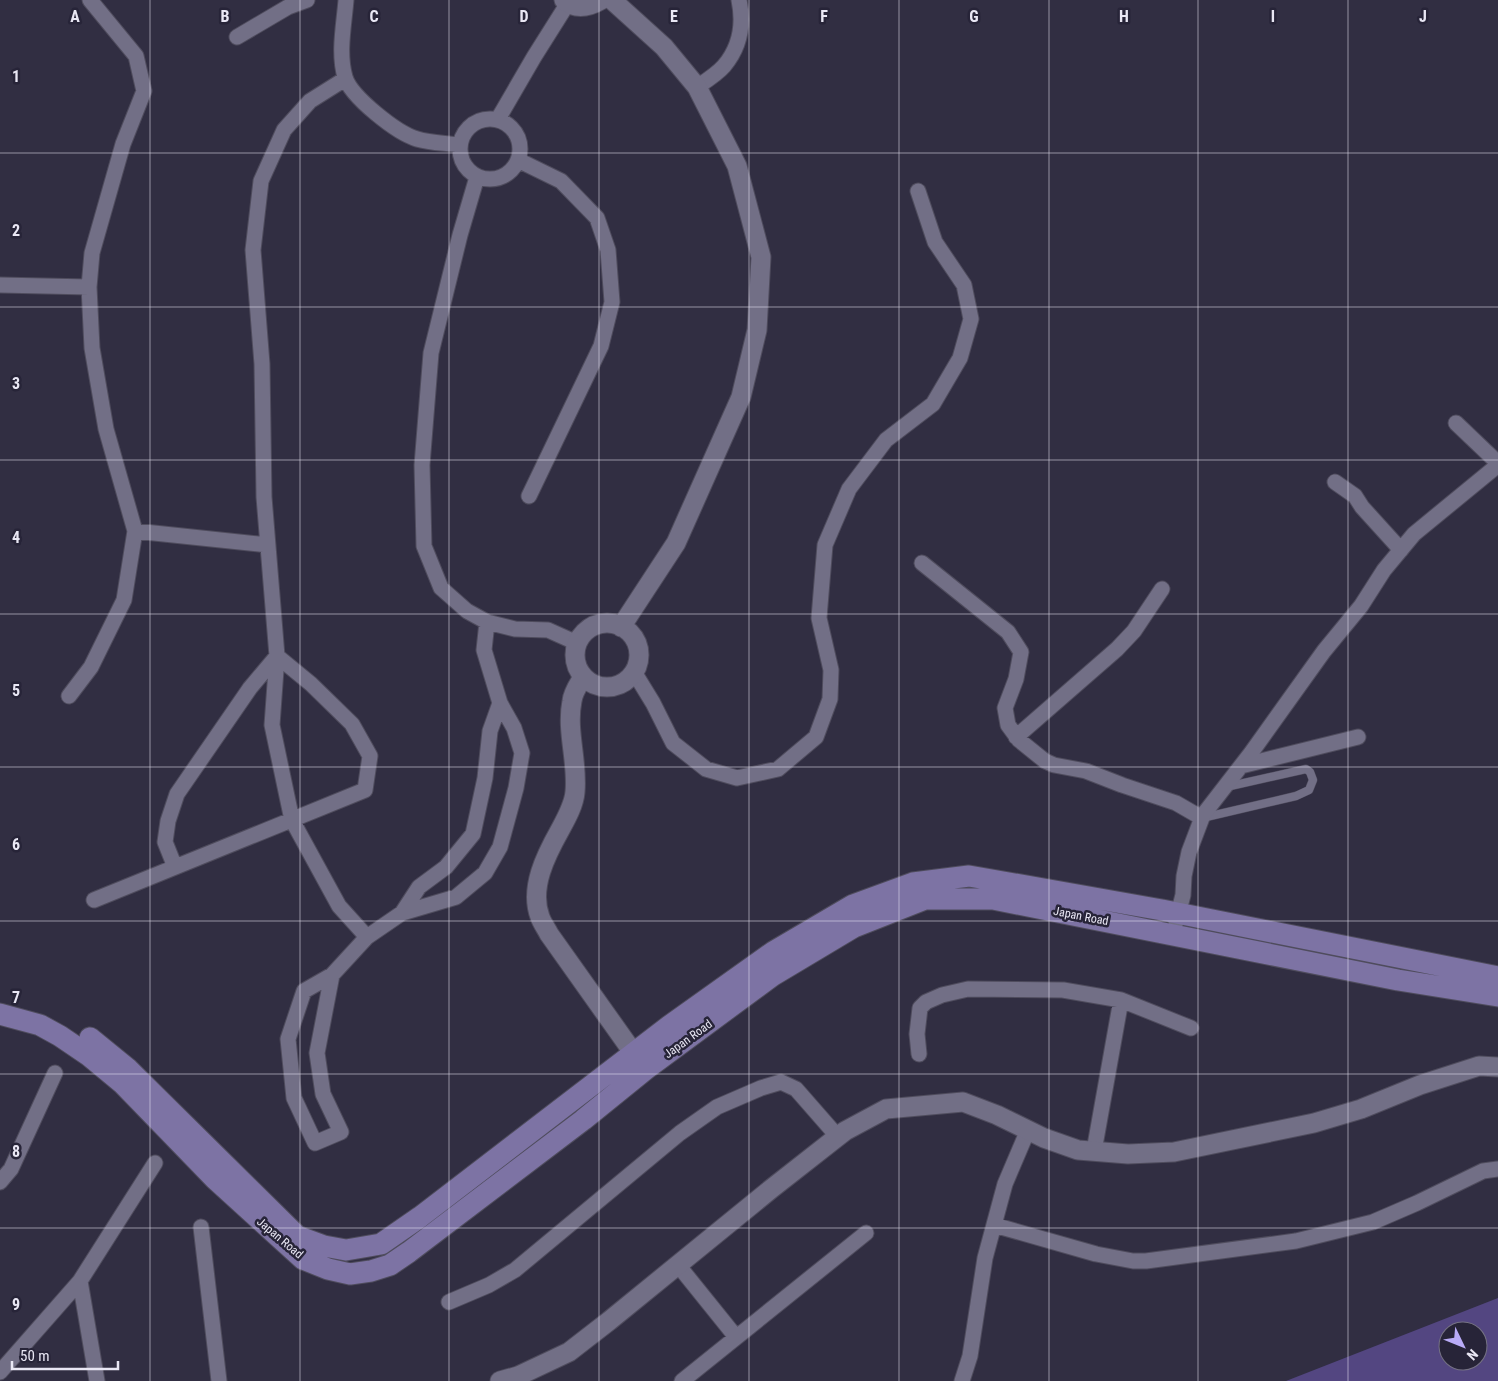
<svg xmlns="http://www.w3.org/2000/svg" width="1498" height="1381" font-family="'Roboto Condensed',sans-serif">
<rect width="100%" height="100%" fill="#312e42"/>
<path fill="#534681" fill-rule="evenodd" d="M1498,1298V1381H1286ZM1448,1331H1478V1361H1448Z"/>
<g fill="none" stroke-linecap="round" stroke-linejoin="round">
<g stroke="#4f4c5d" stroke-width="9">
<path id="service" d="M1202,818L1296,796L1309,790L1313,780L1310,772L1306,769L1226,787"/>
</g>
<g stroke="#4f4c5d" stroke-width="17">
<path id="minor" d="M346,0C344,25 338,53 345,77C351,97 397,133 417,139C430,143 446,143 459,145
M237,37L288,7L307,0
M345,79L310,101L284,130L261,181L253,250L262,364L264,497L277,656L272,725L292,820L339,906L367,937
M697,87C706,81 717,74 724,66C740,47 744,24 739,0
M460 149a30 30 0 1 1 60 0a30 30 0 1 1-60 0Z
M498,119L534,57L568,3
M518,160L561,181L597,218L608,250L612,302L601,346L529,496
M477,177L460,235L431,353L422,465L424,546L441,588L467,611L487,622L515,629L548,630L577,643
M0,285L89,287
M1456,423L1498,463
M1335,482L1355,496L1362,507L1401,550
M135,531L268,545
M922,563L1008,632L1021,652L1016,679L1005,708L1008,725L1019,740L1045,761L1054,765L1086,771L1122,785L1176,803L1202,818
M634,672L653,703L673,743L706,769L737,778L778,769L816,737L830,699L831,670L819,618L825,545L849,489L886,440L933,404L960,358L971,319L964,285L935,242L918,191
M69,696L91,667L124,600L135,531L106,429L92,348L89,287L92,253L123,144L144,91L136,56L90,0
M1016,737L1117,649L1134,631L1162,589
M1241,766L1358,737
M94,900L365,790L370,756L352,724L311,684L277,656L250,688L177,794L168,821L165,842L175,867
M402,913L419,887L446,867L473,834L485,778L490,731L500,703
M1176,922L1183,895L1184,876L1189,852L1203,815L1251,753L1324,651L1361,606L1384,570L1414,534L1498,465
M332,975L317,1053L323,1094L341,1132L315,1143L294,1098L288,1039L304,991L332,975L367,937L402,913L456,897L485,873L500,847L516,788L522,753L514,728L500,703L484,650L487,622
M919,1054L917,1034L920,1008L926,1002L942,995L968,989L1063,990L1121,1000L1191,1028
M1094,1151L1121,1000
M0,1182L11,1169L55,1073
M994,1225L1096,1254L1133,1261H1146L1296,1241L1373,1222L1417,1203L1483,1171L1498,1169
M201,1227L219,1381
M678,1265L736,1337
M80,1281L97,1381
M449,1302L489,1285L515,1270L680,1133L717,1107L761,1088L781,1082L796,1089L838,1137
M0,1372L80,1281L155,1163
M682,1381L866,1233
M962,1381L970,1356L985,1258L1005,1184L1028,1130"/>
</g>
<g stroke="#4f4c5d" stroke-width="21">
<path id="tertiary" d="M564,0C576,10 589,7 601,0
M612,0L664,47L697,87L737,166L761,257L757,330L741,397L676,543L621,627
M575 655a32 32 0 1 1 64 0a32 32 0 1 1-64 0Z
M583,677C579,684 573,692 572,701C566,731 578,761 575,792C574,805 566,819 560,830C546,855 529,888 540,917C542,923 546,928 549,934L642,1065
M500,1381L518,1376L569,1352L609,1321L771,1189L845,1131L886,1109L963,1102L997,1115L1044,1138L1078,1150L1128,1154L1174,1152L1314,1123L1361,1109L1420,1085L1479,1066L1498,1067"/>
</g>
<g stroke="#4f4c5d" stroke-width="23">
<path id="secondary" d="M0,1014L40,1025L60,1036L88,1055L123,1084L215,1179L303,1259L328,1269L350,1274L371,1271L390,1265L409,1252L583,1120L646,1069L772,976L854,927L925,899H993L1398,980L1498,996
M90,1038L128,1069L297,1236L324,1246L346,1250L381,1244L420,1217L669,1026L773,952L853,905L913,883L969,876L1162,910L1498,977"/>
</g>
<use href="#service" stroke="#726f86" stroke-width="8"/>
<use href="#minor" stroke="#726f86" stroke-width="15"/>
<use href="#tertiary" stroke="#726f86" stroke-width="19"/>
<use href="#secondary" stroke="#7d73a4" stroke-width="21"/>
</g>
<path fill="none" stroke="#e9e7f4" stroke-width="1" stroke-opacity="0.55" d="M150,0V1381M300,0V1381M449,0V1381M599,0V1381M749,0V1381M899,0V1381M1049,0V1381M1198,0V1381M1348,0V1381M0,153H1498M0,307H1498M0,460H1498M0,614H1498M0,767H1498M0,921H1498M0,1074H1498M0,1228H1498"/>
<g text-anchor="middle" dominant-baseline="central" stroke-width="5" stroke-linejoin="round" paint-order="stroke">
<g font-size="12" fill="#e9e7f4" stroke="#272438">
<text transform="translate(1081 916) rotate(11)">Japan Road</text>
<text transform="translate(688 1039) rotate(-36)">Japan Road</text>
<text transform="translate(280 1238) rotate(40)">Japan Road</text>
</g>
</g>
<g font-size="16" text-anchor="middle" font-weight="bold" fill="#e9e7f4" stroke="#272438" stroke-width="5" stroke-linejoin="round" paint-order="stroke">
<text x="75" y="22">A</text>
<text x="225" y="22">B</text>
<text x="374" y="22">C</text>
<text x="524" y="22">D</text>
<text x="674" y="22">E</text>
<text x="824" y="22">F</text>
<text x="974" y="22">G</text>
<text x="1124" y="22">H</text>
<text x="1273" y="22">I</text>
<text x="1423" y="22">J</text>
<text x="16" y="82">1</text>
<text x="16" y="236">2</text>
<text x="16" y="389">3</text>
<text x="16" y="543">4</text>
<text x="16" y="696">5</text>
<text x="16" y="850">6</text>
<text x="16" y="1003">7</text>
<text x="16" y="1157">8</text>
<text x="16" y="1310">9</text>
</g>
<g transform="translate(1463 1346) rotate(133)"><circle r="24" fill="#272438" stroke="#757283"/>
<path d="M0-4L9 19L0 12L-9 19Z" fill="#b9abf7"/>
<text y="-8" font-size="14" font-weight="bold" text-anchor="middle" fill="#e9e7f4">N</text>
</g>
<path d="M12 1361v8h106v-8" fill="none" stroke="#e9e7f4" stroke-width="2.5"/>
<text x="20" y="1361" font-size="15" fill="#e9e7f4" stroke="#272438" stroke-width="4" paint-order="stroke">50 m</text>
</svg>
